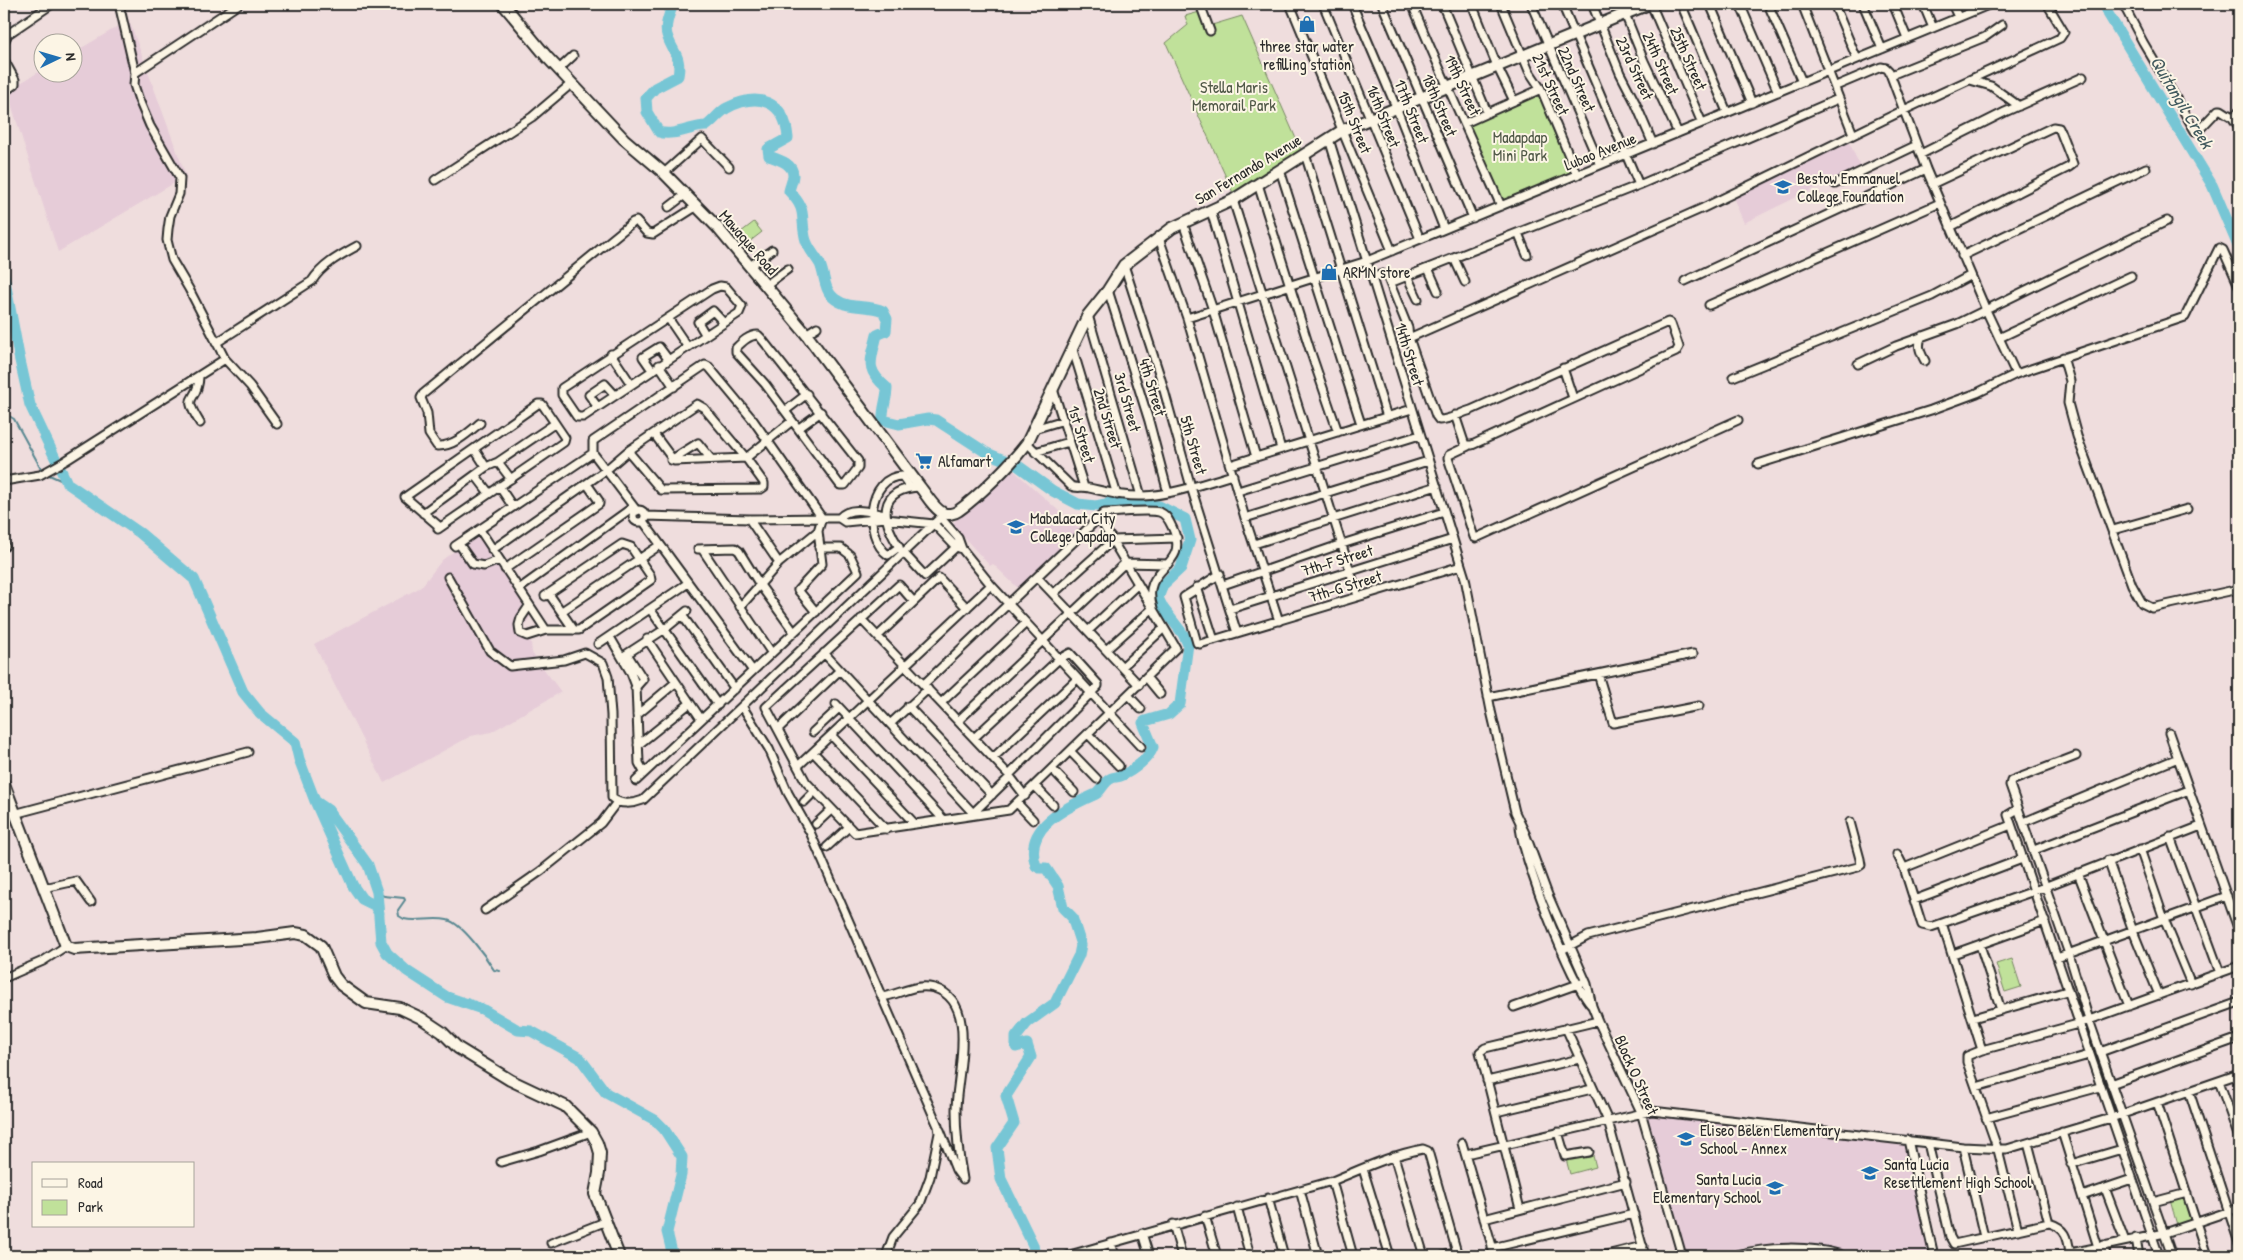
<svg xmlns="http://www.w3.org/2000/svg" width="2243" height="1260" font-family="'Patrick Hand',sans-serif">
<rect width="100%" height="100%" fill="#efdddd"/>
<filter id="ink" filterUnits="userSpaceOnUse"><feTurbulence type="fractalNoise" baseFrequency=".02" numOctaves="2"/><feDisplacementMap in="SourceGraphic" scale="10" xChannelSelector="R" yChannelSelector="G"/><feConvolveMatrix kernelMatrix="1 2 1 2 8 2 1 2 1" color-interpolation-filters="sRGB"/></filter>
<g filter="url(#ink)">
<path fill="#e6ccd8" d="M129,20L186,176L58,252L7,91L42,70V72H72L73,53Z
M1847,138L1860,166L1744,223L1732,195Z
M1011,468L1080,530L1020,590L993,564L990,566L952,524Z
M480,532L532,613L522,632L531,642L532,653L561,692L491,732L471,736L384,783L314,644L421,587L442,560Z
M1644,1113L1830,1136L1906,1143L1931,1256H1860L1814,1244L1749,1246L1710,1256H1683Z"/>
<path fill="#c0e19a" stroke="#768662" d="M1207,10L1212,25L1242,16L1301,150L1234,195L1166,43L1188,25L1185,16Z
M1541,89L1577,175L1501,206L1465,123Z
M754,222L762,232L740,249L732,239Z
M2012,959L2021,987L2005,992L1996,964Z
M1592,1152L1596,1167L1570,1174L1566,1159Z
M2184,1196L2192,1221L2177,1225L2170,1200Z"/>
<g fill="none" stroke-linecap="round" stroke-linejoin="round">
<path stroke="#598891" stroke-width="2" d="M4,413L14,419L43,472
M47,474L67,483
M377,892L384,896L404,898L405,900L398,910L399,916L404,919C417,922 433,917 447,920C462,923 486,957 494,970L500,971"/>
<path stroke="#77c6d5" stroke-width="11" d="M673,4C670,13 664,25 667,35C672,52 682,56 678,76L655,88L646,98L647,112L659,132C674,137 691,126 706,126C714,121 719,112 727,108C758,92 785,100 788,138L768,149L769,156C777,159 793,163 793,175C793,180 790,186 789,191C808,211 800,214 805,237C807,248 815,255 820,264C825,276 824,291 835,299C850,310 867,304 883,311L887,319L886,331L877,335C871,361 864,369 887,388C887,399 882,409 883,420L899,424L928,419L936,420L987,453L1017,465L1053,491L1078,504L1096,506L1115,502L1159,506L1185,519L1190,540L1181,568L1163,585L1158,598L1163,608L1183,634L1188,644L1180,704L1169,714L1145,721L1143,723L1153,747C1149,758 1134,770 1123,775C1119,777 1115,777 1112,778C1104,781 1102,790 1096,794C1068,807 1022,826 1036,866L1040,868H1046L1058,886L1063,908L1072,917L1081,945L1079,955L1055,1003L1027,1023L1016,1037V1047L1027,1044L1031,1057L1006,1096L1014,1123L997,1148L1001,1179L1033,1245L1035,1256
M2107,4V12L2212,185L2239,248
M4,276L19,356L30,405L67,483L140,533L194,579L243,692L260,713L295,742L299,759L315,801L328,810L368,865L377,892L381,942L387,953L407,971L447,997L482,1009L518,1030L531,1031L580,1058L606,1093L655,1120L664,1129L682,1157L681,1175L667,1232L673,1256
M315,801L353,886L362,899L374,905L379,913"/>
<g stroke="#2b2b2b" stroke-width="11">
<path id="street" d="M1200,4L1210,31
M1290,4L1392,251
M1323,4L1420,239
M1352,4L1396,107L1444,229
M1382,4L1473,218
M1412,4C1440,72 1471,138 1501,206
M1442,4L1487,112
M1472,4L1497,66L1514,101
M1501,4L1529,71L1541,89L1577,175
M1531,4L1600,165
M1562,4L1639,185
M1592,4L1620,73L1635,102L1653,144
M1621,4L1644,61L1678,133
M1651,4L1702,123
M1681,4L1727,112
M1710,4L1752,103
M1740,4L1778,92
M1768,4L1802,82
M1802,4L1853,134
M1834,4L1857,59
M1863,4L1882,49
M1893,4L1907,38
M1923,4L1933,28
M1952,4L1958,17
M2123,4L2143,42L2195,131L2199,130L2218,110H2221L2232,117
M4,42L8,34L52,4
M4,60L15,80V84L4,92
M558,70L573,56
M135,73L239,4
M1891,75L1985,37L2002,25
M1970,80L1991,86L2019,106
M1836,86L1881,67L1886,68L1889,71L1926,169L1986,310L2016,374
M2239,112L2232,117L2239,127
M1465,123L1541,89
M1329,139L1465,578L1491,711L1515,812L1525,833L1548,895L1587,984L1592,1006L1598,1021L1641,1112L1682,1256
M1305,154L1387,417
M1921,154L2005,112L2083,77
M1280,170L1361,424
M664,173L702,139L729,167
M435,180L532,117L571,84
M1258,184L1311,353L1338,432
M1835,184L1917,145
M1932,184L2053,127L2059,128L2073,164L2069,167L1950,227
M1233,200L1358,596
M669,207L686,194
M1211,211L1281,449
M1183,223L1213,310L1256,457
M1518,233L1527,255
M1159,238L1187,318L1245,518L1279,621
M1962,256L2146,168
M1454,258L1465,282
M1124,265L1160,376L1191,487L1237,633
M750,266L772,250
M1428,268L1438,291
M1407,276L1418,299
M1372,278L1382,274L1387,276L1408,328L1409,338L1703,208L1904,110L2060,38L2064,32L2049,7
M1685,281L1926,169
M1390,283L1639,185L1838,99
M766,285L788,269
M720,286L726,287L742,306L739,313L583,417H577L562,395V388L712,289Z
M1108,290L1149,421L1168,493
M1709,305L1940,203
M1088,315L1141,496
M668,318L687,346
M1187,318L1367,261L1991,4
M705,334L698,322L713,311L724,323
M806,334L817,327
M1922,336C1917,345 1920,352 1925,361
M1409,338L1436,416L1439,420C1450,420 1460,413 1471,410L1668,322L1671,324L1679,347L1676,352L1472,445H1465L1455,415
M1999,338L2131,276
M216,343L312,281C323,264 341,255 357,246
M1073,350L1117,495
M611,354L631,384
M2063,357L2070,381L2068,403L2077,436L2132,585L2142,603L2152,608L2239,589
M225,359L250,386L277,424
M1858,364L1896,346L1957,324L2167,221
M659,365L674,387
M1563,368L1573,398
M652,370L643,357L659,347L668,359
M199,377C198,405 180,391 200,423
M1733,377L1932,296L1971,275
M1053,389L1084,487
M597,406L589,395L605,384L615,395
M785,411L765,384L736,352V348C742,342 749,335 758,335L761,338L858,461V468L845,485H840L785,411L807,394
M480,423C468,433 453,447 437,446L429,434L427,413L421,398L423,394L633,222L636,221L647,233L653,234L697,206
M799,428L821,412
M1034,429L1064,420
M654,434L674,461L746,458L792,421
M1027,443L1071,486C1077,489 1082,486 1089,488C1107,492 1124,497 1143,496C1173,495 1204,483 1233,475
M1468,446L1449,455L1448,458L1474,537L1476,538L1738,420
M475,450L486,467
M1035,452L1069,442
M671,460L698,443L711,459
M498,462L511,479
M1758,464L1931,410L1977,393L2016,374L2185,317L2219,248L2223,250L2239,286
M1230,465L1412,409
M476,476L489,493
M4,481L40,475L65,461L225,359L189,289L172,260L167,240L168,229L170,216L179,194L180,178L150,126L139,100L134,85L135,73L119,4
M499,486L513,507
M910,487L902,476C868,476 862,536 888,555L899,547C881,519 877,489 920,487
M1238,491L1420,435
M633 516a6 6 0 1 1 12 0a6 6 0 1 1-12 0Z
M637,511L593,453V441L705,365L709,367L753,420L822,518L818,531L822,564L798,590L816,612
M423,513L486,467L498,462L554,424
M646,516L749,519L822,518H839L845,522L886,518
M839,518C850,505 870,512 885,515
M941,518L958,538L962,549
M1245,518L1428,461
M749,519L779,563
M886,519L934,524L956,547L962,549L991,585L1141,747
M643,521L753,671
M438,529L564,442L565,438L542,404H538L405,497L440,527
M480,530L546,630
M2113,530L2187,509
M459,544L473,564L484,566L499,560
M1254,544L1437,486
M455,546L593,453
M4,547L5,546
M698,549L735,548L739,551L760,585L794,632
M702,549L771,652
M492,550L606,470L628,451L697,404L704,408L746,458L764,483V487L761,489L661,490L628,451
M902,551L925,576L956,547
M505,569L599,504V501L587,484
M1220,574L1184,597L1197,643L1200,644L1461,566
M448,577L490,651L510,666L564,660L585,653L603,663L608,677L611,715L612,798C620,805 633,804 643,800L945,513
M1037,577L1139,685
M1223,585L1342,544L1444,512
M1197,587L1214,640
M519,589L633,507
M549,594L574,630
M1053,594L1113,540L1177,538
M914,602L899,585L766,707L806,782L855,833L1009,810L1176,648L1099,518
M529,606L521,618L519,625L520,633L527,636L546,630H579L651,580L650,575L631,547L622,544L545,596
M740,607L779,563L818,531
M650,609L718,705
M1230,609L1453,539
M562,611L660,545
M682,615L735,689
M861,619L1009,775L1025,796
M1088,631L1138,584
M878,636L939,578L967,608
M610,637L631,673L636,686L639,763L644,772
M647,639L701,719
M598,644L688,583
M824,653L973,813
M627,654L643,679L635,688
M622,657L665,629L687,611
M1122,667L1164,628
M1598,674L1613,723L1699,706
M1146,677L1160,694
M924,684L1104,513C1118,513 1146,509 1159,512C1167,514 1170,523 1173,529C1191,569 1139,565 1153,608L1106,650
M1128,695L1141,709
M1488,697L1693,654
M941,703L1026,623
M836,704L944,820
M742,706L769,749L788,793L810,832L938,1126L939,1133L930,1177L920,1204L893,1237L886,1256
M908,706L992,795
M637,715L675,683
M958,721L1125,563L1168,564
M890,724L928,689
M778,729L840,670
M813,732L839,708
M2169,733L2239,931
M1088,734L1119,766
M831,735L915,824
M974,738L1059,659L1070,653L1098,684V686L1009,775
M638,745L689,704
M1070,751L1097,779
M813,752L886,829
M2076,756L2011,781L2010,785L2069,954L2089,1020L2172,1256
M993,758L1077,679
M798,766L991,585
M1052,769L1074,792
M636,781L858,572L850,555L841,548H819
M1035,786L1053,805
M804,802L815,791
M1017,803L1033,820
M2018,809L2008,815L2159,1256
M14,814L248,752
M971,815L1010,777
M2024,822L2178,758
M816,824L832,809
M1520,825C1520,852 1572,987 1592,1006
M2170,837L2220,973
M827,847L849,827
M2140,849L2164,919L2191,984
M2034,850L2189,790
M1897,854L1904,868L1922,925L1931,927L2034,891L2201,826
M2108,860L2133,931L2159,995
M1904,868L2011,825
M2078,873L2129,1006
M44,888L76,881L91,902
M1914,900L2022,859
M485,910L541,871L601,823L617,802
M1942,923L1982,1050
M1980,945L2001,1010
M1562,950L1588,936L1858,867L1861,865L1860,859L1850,822
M1953,954L2045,921
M2057,958L2227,896
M4,978L43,961L66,946
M882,997C901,994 915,983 934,988C980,1001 956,1077 956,1110C956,1133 959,1157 963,1179
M1514,1007L1581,983
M1973,1018L2067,991
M1566,1028L1608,1121L1645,1256
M2100,1052L2239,1002
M1487,1081L1579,1059
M2219,1081L2239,1138
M2111,1084L2239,1038
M1976,1087L2089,1055
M2189,1091L2239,1243
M2157,1102L2207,1256
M1496,1112L1592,1089
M1986,1118L2100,1087
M940,1130L956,1170L961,1177
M1558,1132L1565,1156L1589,1152
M2062,1132L2098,1247
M1908,1140L1934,1256
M1462,1143L1495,1256
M1928,1143L1950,1237L1954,1244L2049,1223L2028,1143
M1963,1147L1984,1237
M1466,1154L1652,1111L1963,1147L2007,1149L2111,1118L2239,1074
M1394,1156L1424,1256
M501,1162L539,1151L591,1132
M2071,1164L2122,1149
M1363,1169L1390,1256
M1332,1181L1353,1256
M2105,1188L2125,1241
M1300,1190L1318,1256
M2082,1196L2132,1179
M1268,1198L1284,1256
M2153,1202L2187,1193
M1237,1207L1250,1256
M1520,1209L1480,1052L1485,1048L1598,1021
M1205,1216L1217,1256
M1484,1219L1626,1182
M2049,1223C2066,1228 2068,1237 2070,1253
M1173,1224L1182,1256
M2018,1230L1998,1150L1967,1062V1056L1982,1050L2078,1024L2239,966
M1142,1233L1149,1256
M2136,1238L2139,1256
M551,1243L607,1221
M1111,1243L1115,1256
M2104,1245L2106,1256
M1492,1248L1634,1214
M1066,1256L1332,1181C1362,1169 1391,1155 1423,1149L1428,1151L1458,1256
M1443,1256L1457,1252
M1602,1256L1643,1246
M2057,1256L2165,1233L2239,1208"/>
</g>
<g stroke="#2b2b2b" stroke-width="14">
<path id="secondary" d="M503,4L547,57L624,139L664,173L717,227L806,334L920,487C926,494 934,509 943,513C947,515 954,514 958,511C978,497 1012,463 1027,443L1088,315L1108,290L1124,265L1172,228L1233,200L1343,130L1649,4
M4,784L66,946L74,949L257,938L295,933L306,935L321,946L334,976L341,985L366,1003L400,1008L421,1018L442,1032L458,1048L510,1080L565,1106L591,1132L597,1143L600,1153L599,1173L595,1194L619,1256
M1738,1256C1769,1248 1809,1247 1840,1256"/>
</g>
<use href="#street" stroke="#fcf5e5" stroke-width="7"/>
<use href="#secondary" stroke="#fcf5e5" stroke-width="10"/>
</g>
</g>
<defs>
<g id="shop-bare" transform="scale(1.35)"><path d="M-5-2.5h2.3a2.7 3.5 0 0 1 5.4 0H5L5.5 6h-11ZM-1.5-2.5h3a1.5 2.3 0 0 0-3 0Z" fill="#1f6fb2" stroke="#fcf5e5" stroke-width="2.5" paint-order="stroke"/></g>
<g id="university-bare" transform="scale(1.35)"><path d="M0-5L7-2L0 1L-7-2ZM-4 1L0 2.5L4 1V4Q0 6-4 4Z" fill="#1f6fb2" stroke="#fcf5e5" stroke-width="2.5" paint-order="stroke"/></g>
<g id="supermarket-bare" transform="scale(1.35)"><path d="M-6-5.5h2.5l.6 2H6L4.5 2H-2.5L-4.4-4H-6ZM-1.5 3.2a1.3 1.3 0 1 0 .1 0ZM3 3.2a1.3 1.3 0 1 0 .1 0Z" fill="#1f6fb2" stroke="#fcf5e5" stroke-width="2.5" paint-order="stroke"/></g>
<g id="school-bare" transform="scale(1.35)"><path d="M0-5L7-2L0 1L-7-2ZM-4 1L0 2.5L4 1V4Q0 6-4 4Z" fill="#1f6fb2" stroke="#fcf5e5" stroke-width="2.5" paint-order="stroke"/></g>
</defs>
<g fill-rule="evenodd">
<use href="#shop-bare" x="1307" y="24"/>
<use href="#university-bare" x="1783" y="187"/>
<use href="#shop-bare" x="1329" y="272"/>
<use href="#supermarket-bare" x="924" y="461"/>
<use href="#university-bare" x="1016" y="527"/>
<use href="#school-bare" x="1686" y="1139"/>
<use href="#school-bare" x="1870" y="1173"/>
<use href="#school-bare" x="1775" y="1188"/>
</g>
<g text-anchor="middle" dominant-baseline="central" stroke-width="4" stroke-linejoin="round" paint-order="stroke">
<g font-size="16" fill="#2b2b2b" stroke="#fcf5e5" text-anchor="start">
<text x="1307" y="46" text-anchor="middle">three star water<tspan x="1307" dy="18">refilling station</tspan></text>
<text x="1797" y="178">Bestow Emmanuel<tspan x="1797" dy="18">College Foundation</tspan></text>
<text x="1343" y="272">ARMN store</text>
<text x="938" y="461">Alfamart</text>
<text x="1030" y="518">Mabalacat City<tspan x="1030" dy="18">College Dapdap</tspan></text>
<text x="1700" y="1130">Eliseo Belen Elementary<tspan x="1700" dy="18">School - Annex</tspan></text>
<text x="1884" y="1164">Santa Lucia<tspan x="1884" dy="18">Resettlement High School</tspan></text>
<text x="1761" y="1179" text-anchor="end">Santa Lucia<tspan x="1761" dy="18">Elementary School</tspan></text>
</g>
<g font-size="16" fill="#2b2b2b" stroke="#fcf5e5">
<text transform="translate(1689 58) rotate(66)">25th Street</text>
<text transform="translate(1661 63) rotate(66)">24th Street</text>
<text transform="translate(1635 68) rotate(65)">23rd Street</text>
<text transform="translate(1577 79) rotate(66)">22nd Street</text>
<text transform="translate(1551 84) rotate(65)">21st Street</text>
<text transform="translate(1463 85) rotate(65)">19th Street</text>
<text transform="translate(1440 105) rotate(67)">18th Street</text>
<text transform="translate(1412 111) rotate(68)">17th Street</text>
<text transform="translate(1384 116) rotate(68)">16th Street</text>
<text transform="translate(1355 122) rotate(68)">15th Street</text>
<text transform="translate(1600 151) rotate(-22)">Lubao Avenue</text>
<text transform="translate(1248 169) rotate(-31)">San Fernando Avenue</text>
<text transform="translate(749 242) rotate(49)">Mawaque Road</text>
<text transform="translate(1410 354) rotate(73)">14th Street</text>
<text transform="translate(1153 387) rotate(73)">4th Street</text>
<text transform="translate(1128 402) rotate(74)">3rd Street</text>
<text transform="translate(1108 418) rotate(73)">2nd Street</text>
<text transform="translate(1082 434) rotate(73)">1st Street</text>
<text transform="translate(1194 445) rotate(74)">5th Street</text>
<text transform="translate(1337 560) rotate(-17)">7th-F Street</text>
<text transform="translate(1345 586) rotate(-17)">7th-G Street</text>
<text transform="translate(1637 1075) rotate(66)">Block O Street</text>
</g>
<g font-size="16" fill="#505847" stroke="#fcf5e5">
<text x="1234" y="87">Stella Maris<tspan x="1234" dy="18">Memorail Park</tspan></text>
<text x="1520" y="137">Madapdap<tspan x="1520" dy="18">Mini Park</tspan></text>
</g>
<g font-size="18" font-style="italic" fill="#425a5e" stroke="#fcf5e5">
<text transform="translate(2182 102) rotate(59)">Quitangil Creek</text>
</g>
</g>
<rect width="2243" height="1260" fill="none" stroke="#fcf5e5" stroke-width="20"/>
<rect x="10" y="10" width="2223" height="1240" fill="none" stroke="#2b2b2b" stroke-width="2" filter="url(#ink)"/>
<rect x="32" y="1162" width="162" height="65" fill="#fcf5e5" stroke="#a8a49b"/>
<rect x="42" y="1179" width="25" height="8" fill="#fcf5e5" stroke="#a8a49b"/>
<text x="78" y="1188" font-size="15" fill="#2b2b2b">Road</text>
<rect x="42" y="1200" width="25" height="15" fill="#c0e19a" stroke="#a8a49b"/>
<text x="78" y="1212" font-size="15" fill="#2b2b2b">Park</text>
<g transform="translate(58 58) rotate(85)"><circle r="24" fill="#fcf5e5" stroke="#a8a49b"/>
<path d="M0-4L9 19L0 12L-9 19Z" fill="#1f6fb2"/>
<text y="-8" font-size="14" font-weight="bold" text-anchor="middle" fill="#2b2b2b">N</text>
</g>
</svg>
